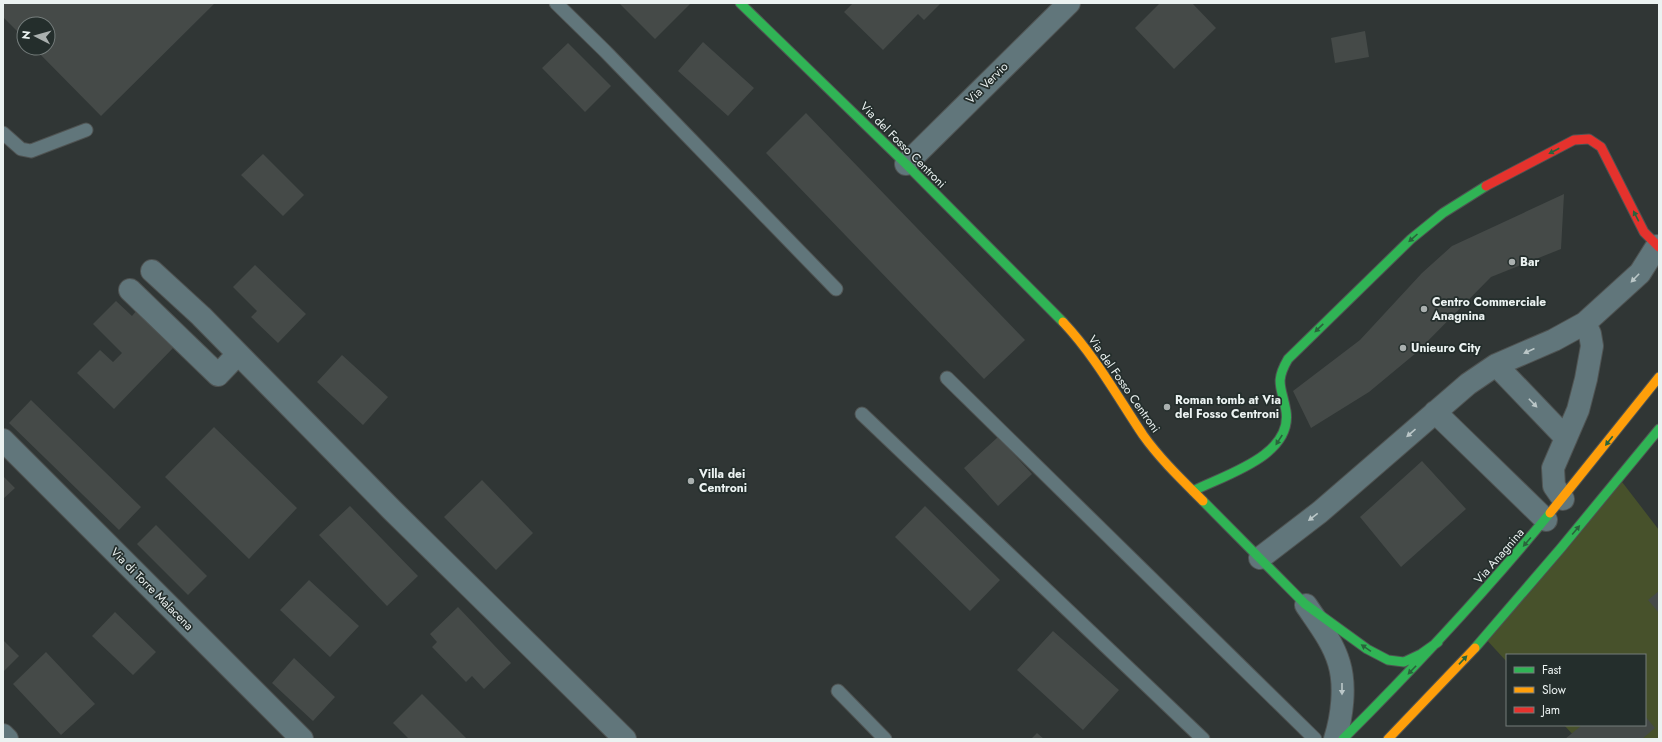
<svg xmlns="http://www.w3.org/2000/svg" width="1662" height="742" font-family="Jost,sans-serif">
<rect width="100%" height="100%" fill="#303635"/>
<path fill="#47512b" d="M1619,478L1659,530V739H1577L1564,725H1645V655H1507V662L1484,637Z"/>
<path fill="#454a48" d="M3,3H215L101,116L34,48H48V24H24V38L3,17Z
M619,3H691L655,39Z
M853,3H941L924,20L918,14L883,50L844,12Z
M1160,3H1192L1216,28L1174,69L1135,28Z
M1365,31L1369,57L1335,63L1331,38Z
M703,42L754,88L728,116L678,71Z
M568,43L611,86L585,112L542,68Z
M806,113L1025,340L984,379L766,153Z
M263,154L304,195L283,216L241,175Z
M1564,194L1561,249L1491,277L1416,353L1369,392L1311,428L1293,391L1360,340L1422,273L1452,246Z
M255,265L306,314L278,343L251,317L257,311L233,287Z
M116,301L132,316L137,310L174,347L114,409L77,373L100,350L113,362L122,353L93,324Z
M342,355L388,397L363,425L317,382Z
M31,400L141,507L119,530L9,423Z
M214,427L297,508L249,559L165,477Z
M998,437L1032,474L998,506L964,468Z
M1422,461L1466,509L1401,567L1360,517Z
M3,476L15,488L3,499Z
M482,480L533,533L496,570L444,517Z
M350,506L418,576L387,606L319,535Z
M925,506L1000,580L970,611L895,537Z
M156,525L207,576L188,595L137,544Z
M309,580L359,626L330,657L280,610Z
M1659,591V613L1648,600Z
M458,607L511,663L484,689L472,676L466,682L432,647L437,642L430,634Z
M115,612L156,652L133,675L92,636Z
M1053,631L1119,690L1083,730L1017,670Z
M3,640L19,656L3,672Z
M46,652L95,704L61,735L13,684Z
M294,658L335,697L313,721L272,683Z
M422,694L467,739H409L393,723Z
M1645,716L1655,728L1642,739H1565L1582,725H1645Z
M1037,733L1044,739H1031Z"/>
<g fill="none" stroke-linecap="round" stroke-linejoin="round">
<g stroke="#4f5352" stroke-width="15">
<path id="lane" d="M556,3L605,51L836,289
M3,133L21,149L31,151L86,130
M947,378L1315,739
M862,414L1203,739
M838,691L885,739"/>
</g>
<g stroke="#4f5352" stroke-width="24">
<path id="street" d="M906,164L1069,3
M152,271L201,316L392,510L625,739
M130,290L218,375L238,354
M1496,365L1566,438
M1435,412L1546,520
M3,440L302,739
M1563,499L1554,486L1553,468L1578,410L1586,379L1592,346L1590,334L1585,323
M1260,558L1320,512L1468,384L1496,365L1554,340L1585,323L1640,273L1657,246
M1306,605C1318,623 1333,642 1339,663C1346,686 1342,717 1335,739
M3,735L7,739"/>
</g>
<g stroke="#4f5352" stroke-width="11">
<path id="fast" d="M740,3L906,164L1063,322
M1193,491C1224,475 1293,456 1286,411C1282,387 1274,383 1288,359L1411,239L1443,213L1486,186
M1203,501L1305,604L1367,649L1388,660L1404,662L1421,654L1438,642
M1475,648L1561,548L1659,429
M1343,739C1415,667 1485,592 1550,513"/>
</g>
<g stroke="#4f5352" stroke-width="11">
<path id="slow" d="M1063,322C1095,356 1117,396 1143,435C1160,459 1182,480 1203,501
M1550,513L1659,377
M1388,739L1475,648"/>
</g>
<g stroke="#4f5352" stroke-width="11">
<path id="jam" d="M1486,186L1574,140L1589,139L1601,147L1644,232L1659,247"/>
</g>
<use href="#lane" stroke="#61767b" stroke-width="13"/>
<use href="#street" stroke="#61767b" stroke-width="22"/>
<use href="#fast" stroke="#30b455" stroke-width="9"/>
<use href="#slow" stroke="#ff9f0a" stroke-width="9"/>
<use href="#jam" stroke="#e5322d" stroke-width="9"/>
</g>
<defs><path id="oneway-solid" d="M-6-.8H1V-3.2L6.5 0L1 3.2V.8H-6Z"/></defs>
<g fill="#29643c">
<use href="#oneway-solid" transform="translate(1554 151) rotate(152)"/>
<use href="#oneway-solid" transform="translate(1636 216) rotate(-117)"/>
<use href="#oneway-solid" transform="translate(1413 238) rotate(138)"/>
<use href="#oneway-solid" transform="translate(1319 328) rotate(136)"/>
<use href="#oneway-solid" transform="translate(1279 440) rotate(123)"/>
<use href="#oneway-solid" transform="translate(1609 441) rotate(128)"/>
<use href="#oneway-solid" transform="translate(1576 530) rotate(-50)"/>
<use href="#oneway-solid" transform="translate(1527 542) rotate(131)"/>
<use href="#oneway-solid" transform="translate(1366 648) rotate(-146)"/>
<use href="#oneway-solid" transform="translate(1463 660) rotate(-47)"/>
<use href="#oneway-solid" transform="translate(1412 670) rotate(134)"/>
</g>
<g fill="#bbc7c8">
<use href="#oneway-solid" transform="translate(1635 278) rotate(134)"/>
<use href="#oneway-solid" transform="translate(1529 351) rotate(156)"/>
<use href="#oneway-solid" transform="translate(1533 403) rotate(46)"/>
<use href="#oneway-solid" transform="translate(1411 433) rotate(139)"/>
<use href="#oneway-solid" transform="translate(1313 517) rotate(142)"/>
<use href="#oneway-solid" transform="translate(1342 689) rotate(90)"/>
</g>
<g fill="#aab0af" stroke="#242e2c" stroke-width="1.5">
<circle cx="1512" cy="262" r="4"/>
<circle cx="1424" cy="309" r="4"/>
<circle cx="1403" cy="348" r="4"/>
<circle cx="1167" cy="407" r="4"/>
<circle cx="691" cy="481" r="4"/>
</g>
<g text-anchor="middle" dominant-baseline="central" stroke-width="3.5" stroke-linejoin="round" paint-order="stroke">
<g font-size="12" fill="#ebf2f1" stroke="#242e2c">
<text transform="translate(987 83) rotate(-45)">Via Vervio</text>
<text transform="translate(903 145) rotate(45)">Via del Fosso Centroni</text>
<text transform="translate(1124 384) rotate(55)">Via del Fosso Centroni</text>
<text transform="translate(1499 556) rotate(-49)">Via Anagnina</text>
<text transform="translate(152 589) rotate(45)">Via di Torre Malacena</text>
</g>
<g font-size="12" font-weight="bold" fill="#ebf2f1" stroke="#242e2c" text-anchor="start">
<text x="1520" y="262">Bar</text>
<text x="1432" y="302">Centro Commerciale<tspan x="1432" dy="14">Anagnina</tspan></text>
<text x="1411" y="348">Unieuro City</text>
<text x="1175" y="400">Roman tomb at Via<tspan x="1175" dy="14">del Fosso Centroni</tspan></text>
<text x="699" y="474">Villa dei<tspan x="699" dy="14">Centroni</tspan></text>
</g>
</g>
<rect width="1662" height="742" fill="none" stroke="#ebf2f1" stroke-width="8"/>
<rect x="1506" y="654" width="140" height="72" fill="#242e2c" stroke="#747c7b"/>
<rect x="1514" y="667" width="20" height="6" fill="#30b455" stroke="#747c7b"/>
<text x="1542" y="674" font-size="12" fill="#ebf2f1">Fast</text>
<rect x="1514" y="687" width="20" height="6" fill="#ff9f0a" stroke="#747c7b"/>
<text x="1542" y="694" font-size="12" fill="#ebf2f1">Slow</text>
<rect x="1514" y="707" width="20" height="6" fill="#e5322d" stroke="#747c7b"/>
<text x="1542" y="714" font-size="12" fill="#ebf2f1">Jam</text>
<g transform="translate(36 36) rotate(276)"><circle r="19" fill="#242e2c" stroke="#747c7b"/>
<path d="M0-3L7 15L0 10L-7 15Z" fill="#aab0af"/>
<text y="-6" font-size="11" font-weight="bold" text-anchor="middle" fill="#ebf2f1">N</text>
</g>
</svg>
